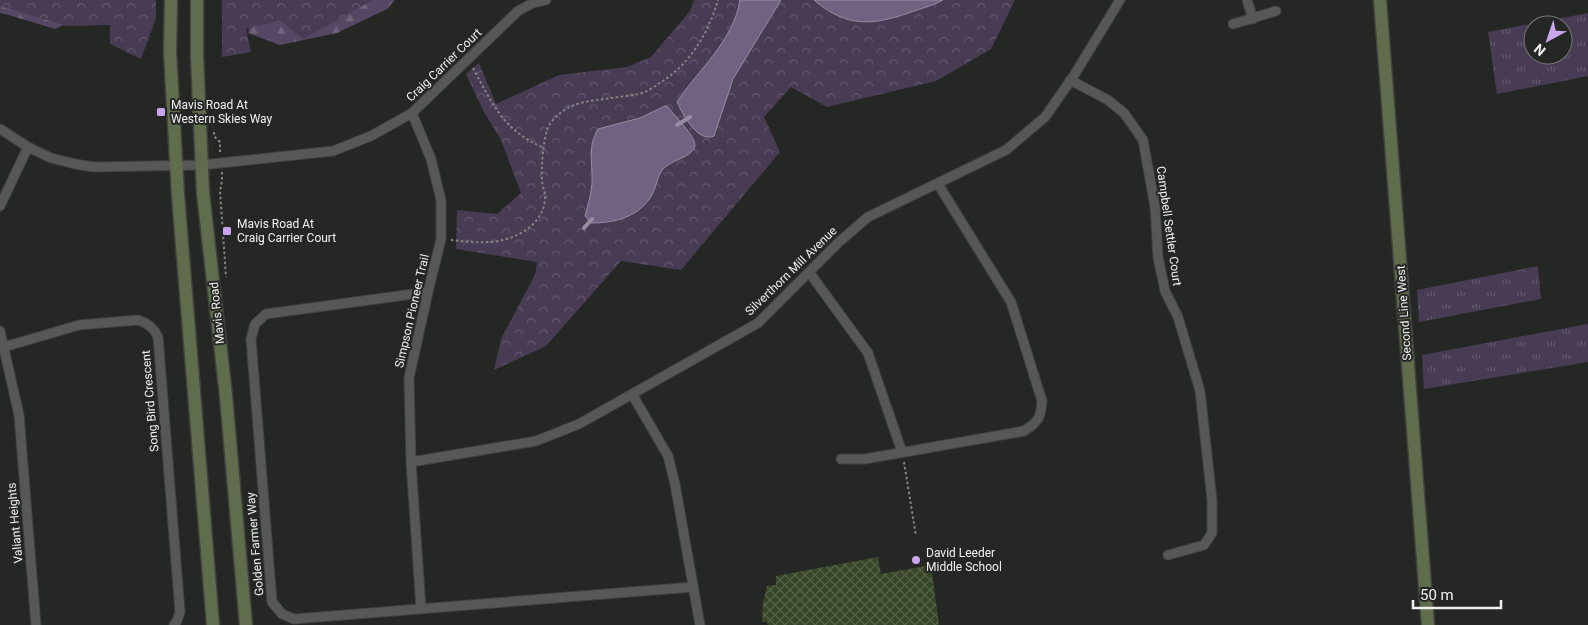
<svg xmlns="http://www.w3.org/2000/svg" width="1588" height="625" font-family="Roboto,sans-serif">
<defs>
<pattern id="grass-tufts" width="24" height="20" patternUnits="userSpaceOnUse" patternTransform="scale(1.25)"><rect width="24" height="20" fill="#483c55"/><path d="M3 7l-1-3M5 7V3M7 7l1-3M15 17l-1-3M17 17v-4M19 17l1-3" fill="none" stroke="#63596e"/></pattern>
<pattern id="forest-firs" width="22" height="20" patternUnits="userSpaceOnUse" patternTransform="scale(1.25)"><rect width="22" height="20" fill="#564765"/><path d="M5 1l3.5 6h-7zM16 11l3.5 6h-7z" fill="#6f627b"/></pattern>
<pattern id="park-crowns" width="20" height="18" patternUnits="userSpaceOnUse" patternTransform="scale(1.25)"><rect width="20" height="18" fill="#483c55"/><path d="M2 6a3 3 0 1 1 6 0M12 15a3 3 0 1 1 6 0" fill="none" stroke="#63596e"/></pattern>
<pattern id="building-cross-hatch" width="8" height="8" patternUnits="userSpaceOnUse" patternTransform="scale(1.25)"><rect width="8" height="8" fill="#384628"/><path d="M0 0l8 8M0 8l8-8" fill="none" stroke="#556148"/></pattern>
</defs>
<rect width="100%" height="100%" fill="#252724"/>
<path fill="url(#grass-tufts)" fill-rule="evenodd" d="M1588,13V76L1497,94L1488,32ZM1533,25H1563V55H1533Z
M1538,266L1541,299L1419,322L1417,290Z
M1588,324V362L1424,389L1422,355Z"/>
<path fill="url(#forest-firs)" d="M0,0L68,23L55,29L9,15L0,13Z
M257,0H395L387,9L337,33L280,45L248,33Z"/>
<path fill="url(#park-crowns)" d="M0,0H156V18L141,59L110,44V25L67,26L0,6Z
M222,0H373L303,39L280,20L246,29L251,52L222,57Z
M694,0H1015L991,49L936,81L827,107L791,87L764,117L780,152L681,270L621,261L546,346L494,370L501,339L535,275L537,262L456,249L457,210L497,214L521,193L501,140L484,112L466,74L479,63L496,104L559,75L627,67L651,57L690,11Z"/>
<path fill="#716281" stroke="#978da2" d="M740,0H781L733,79L714,136C698,143 683,115 677,102C698,70 734,40 740,0Z
M814,0H943L935,4C889,19 857,37 814,0Z
M665,106L668,107C674,115 695,136 695,145C694,157 670,160 662,170C657,177 656,188 652,195C639,217 615,223 591,223L585,216C588,205 591,195 592,184C593,165 587,146 598,129L640,118Z"/>
<g fill="none" stroke-linecap="round" stroke-linejoin="round">
<path stroke="#978da2" stroke-width="4" d="M677,125L690,117
M584,228L592,219"/>
</g>
<path fill="url(#building-cross-hatch)" d="M878,557L881,574L931,565L939,625H768L767,622H762L763,603L767,586L776,585V576Z"/>
<g fill="none" stroke-linecap="round" stroke-linejoin="round">
<g stroke="#40423f" stroke-width="11">
<path id="street" d="M1247,0L1253,19
M1233,24L1276,11
M1070,80L1108,100L1124,113L1143,140L1155,207L1158,257L1165,291L1178,317L1200,391L1212,500V533L1204,545L1168,555
M412,113L431,159L441,200V239L428,292L409,378L411,462L421,609
M0,129L28,147L51,158L75,164L94,167L202,165L333,151L371,136L412,113L518,11L533,3L546,0
M0,206L28,147
M809,272L868,353L902,452
M428,292L266,314L255,324L251,339L272,602L282,614L294,619L693,587
M0,331L19,415L36,625
M4,347L79,325L138,320C148,323 154,328 158,337L180,612L177,621L174,625
M632,394L668,456L675,484L700,625
M841,459H865L1024,431C1038,422 1041,418 1042,401L1011,302L938,184
M411,462L536,441L579,424L758,323L839,242L868,217L1006,150L1045,117L1073,77L1120,0"/>
</g>
<g stroke="#40423f" stroke-width="15">
<path id="secondary" d="M171,0L170,52L178,195L213,625
M197,0V56L203,193L226,396L246,625
M1380,0L1428,625"/>
</g>
<path stroke="#848683" stroke-width="2" stroke-dasharray="2.5 2.5" stroke-linecap="butt" d="M473,68C493,105 503,130 544,148
M214,132V136L220,142V153
M222,172V181L220,191L226,277
M451,240C463,241 476,243 489,242C514,241 545,225 545,197C545,192 543,187 542,182C541,168 543,144 547,130C549,124 554,118 558,115C573,101 593,101 611,98C622,96 635,96 645,92C649,90 654,87 658,84C689,66 708,34 718,0
M904,462L916,536"/>
<use href="#street" stroke="#575855" stroke-width="9"/>
<use href="#secondary" stroke="#5f6d4c" stroke-width="12"/>
</g>
<g fill="#c9a5ee" stroke="#252724" stroke-width="2">
<rect x="156" y="107" width="10" height="10" rx="2.5"/>
<rect x="222" y="226" width="10" height="10" rx="2.5"/>
<circle cx="916" cy="560" r="5"/>
</g>
<g text-anchor="middle" dominant-baseline="central" stroke-width="4" stroke-linejoin="round" paint-order="stroke">
<g font-size="12" fill="#f0f1ef" stroke="#252724">
<text transform="translate(444 65) rotate(-44)">Craig Carrier Court</text>
<text transform="translate(1169 226) rotate(82)">Campbell Settler Court</text>
<text transform="translate(791 271) rotate(-44)">Silverthorn Mill Avenue</text>
<text transform="translate(412 311) rotate(-77)">Simpson Pioneer Trail</text>
<text transform="translate(217 313) rotate(-96)">Mavis Road</text>
<text transform="translate(1404 313) rotate(-94)">Second Line West</text>
<text transform="translate(150 401) rotate(-95)">Song Bird Crescent</text>
<text transform="translate(15 523) rotate(-95)">Valiant Heights</text>
<text transform="translate(255 544) rotate(-95)">Golden Farmer Way</text>
</g>
<g font-size="12" fill="#f0f1ef" stroke="#252724" text-anchor="start">
<text x="171" y="105">Mavis Road At<tspan x="171" dy="14">Western Skies Way</tspan></text>
<text x="237" y="224">Mavis Road At<tspan x="237" dy="14">Craig Carrier Court</tspan></text>
<text x="926" y="553">David Leeder<tspan x="926" dy="14">Middle School</tspan></text>
</g>
</g>
<g transform="translate(1548 40) rotate(220)"><circle r="24" fill="#252724" stroke="#767875"/>
<path d="M0-4L9 19L0 12L-9 19Z" fill="#c9a5ee"/>
<text y="-8" font-size="14" font-weight="bold" text-anchor="middle" fill="#f0f1ef">N</text>
</g>
<path d="M1413 600v8h88v-8" fill="none" stroke="#f0f1ef" stroke-width="2.5"/>
<text x="1420" y="600" font-size="15" fill="#f0f1ef" stroke="#252724" stroke-width="4" paint-order="stroke">50 m</text>
</svg>
